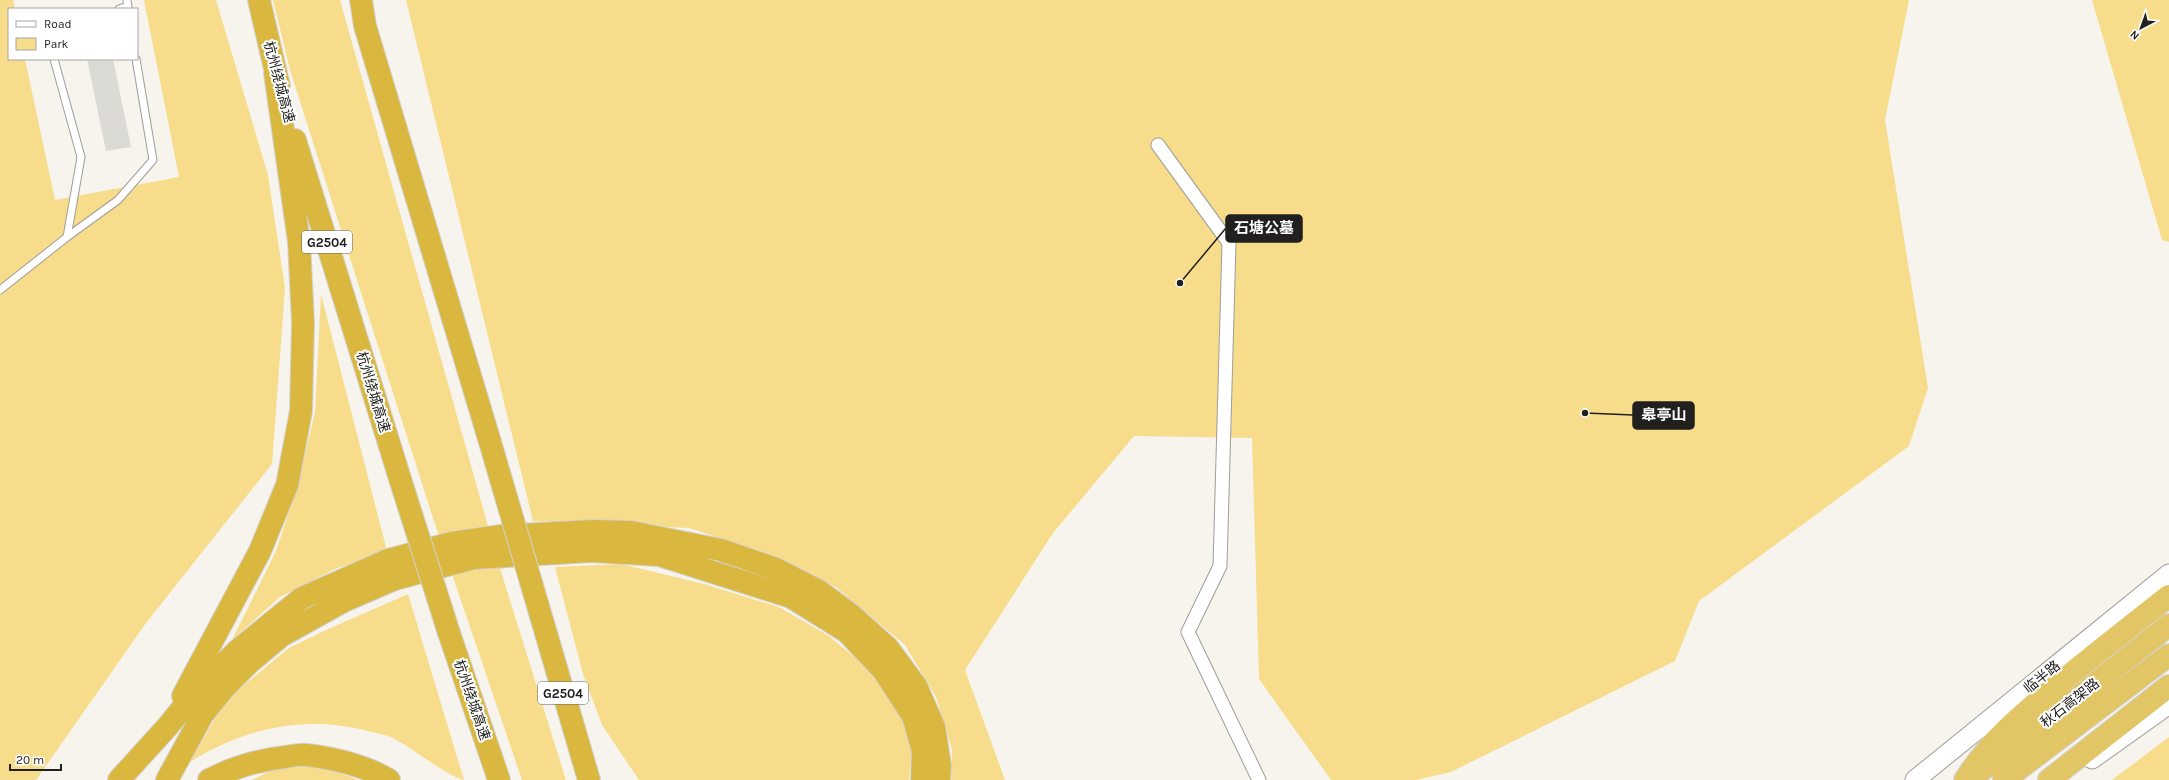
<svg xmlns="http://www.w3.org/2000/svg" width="2169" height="780" font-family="Karla,'Noto Sans SC',sans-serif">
<rect width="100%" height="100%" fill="#f6f4ed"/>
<path fill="#f7dd8b" d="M0,0H13L15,9H9V59H25L55,200L179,177L144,0H216L268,175L285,288L272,464L146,623L36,780H0Z
M273,0H340L499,565L566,780H522L432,515L290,70Z
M406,0H1909L1885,120L1928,388L1909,446L1699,601L1675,661L1451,772L1416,780H1331L1259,679L1252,438L1134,436L1053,533L965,670L1005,780H951L952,750L936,697L905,645L837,588L760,551L689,528L533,521Z
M2092,0H2169V242L2162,240Z
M321,294L387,551L335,569L280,597L232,640L276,551L296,491L315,412Z
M621,564L704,584L779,607L829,636L864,665L895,696L912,747L909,780H639L602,725L583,674L555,567Z
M408,594L464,780C450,778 409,746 393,738C385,734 373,733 364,730C303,715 242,729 190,762L218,713L238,690L289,648L326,630Z
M2169,737V780H2112Z
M318,765L359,780H252L272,770Z"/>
<path fill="#dcdad4" d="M87,59H113L131,147L106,151Z"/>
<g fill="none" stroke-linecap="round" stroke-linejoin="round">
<g stroke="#9f9d97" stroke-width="9">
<path id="service" d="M127,0L128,9
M119,9L128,6
M54,59L81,157L67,237
M0,290L67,237L118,200L153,160L136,59"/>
</g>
<g stroke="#9f9d97" stroke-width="15">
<path id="minor" d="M1158,145L1229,243L1220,566L1188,632L1259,780"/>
</g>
<g stroke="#9f9d97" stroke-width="21">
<path id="secondary" d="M2092,759L2169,704
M1915,780L2169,574"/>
</g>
<g stroke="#d3d2d2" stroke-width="24">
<path id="trunk" d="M1982,770L2082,694L2169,625
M1965,780C1990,740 2026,711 2062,681C2098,652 2133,624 2169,596
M2004,780L2169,655
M2049,780L2169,686"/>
</g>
<g stroke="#d3d2d2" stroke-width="24">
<path id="motorway" d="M259,0L279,86
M361,0L365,26L490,442
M295,140L401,482
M538,606L589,780
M449,633L499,780
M183,696L260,551L287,485L301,411L303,322L299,242L275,73
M119,780L168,726L199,688L238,650L302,598L388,560L452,543L500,536L593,531L631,532L721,550L776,569L819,591L850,614L888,648L916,686L934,727L940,765L939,780
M167,780L203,714L225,687L250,662L281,636L344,601L395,579L474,558L592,551L659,555L791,597L847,632L883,670L913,716L923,751L922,780
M209,780C234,767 258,760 285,757C292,756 300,754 307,755C334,758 366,766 389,780"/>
</g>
<use href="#service" stroke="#fff" stroke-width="7"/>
<use href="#minor" stroke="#fff" stroke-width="13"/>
<use href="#secondary" stroke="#fff" stroke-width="19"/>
<use href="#trunk" stroke="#e2c666" stroke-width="22"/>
<use href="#motorway" stroke="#dab840" stroke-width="22"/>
<g stroke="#d3d2d2" stroke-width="24" stroke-linecap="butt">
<path id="motorway-bridge" d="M490,442L538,606
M401,482L449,633"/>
</g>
<use href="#motorway-bridge" stroke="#dab840" stroke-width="22"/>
</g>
<g text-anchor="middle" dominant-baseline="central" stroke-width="4" stroke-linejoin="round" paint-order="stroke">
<g fill="#fff" stroke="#646362" stroke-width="1">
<rect x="302" y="231" width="50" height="22" rx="3"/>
<rect x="538" y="682" width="50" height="22" rx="3"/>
</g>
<g font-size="13" font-weight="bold" fill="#21201e">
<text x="327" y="242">G2504</text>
<text x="563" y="693">G2504</text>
</g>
<g font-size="14" fill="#21201e" stroke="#fff">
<text transform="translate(279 82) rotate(75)">杭州绕城高速</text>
<text transform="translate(373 392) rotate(73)">杭州绕城高速</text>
<text transform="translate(2042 677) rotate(-39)">临半路</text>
<text transform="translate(472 700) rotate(71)">杭州绕城高速</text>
<text transform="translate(2070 703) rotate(-38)">秋石高架路</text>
</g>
</g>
<path fill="none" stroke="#21201e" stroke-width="1.5" d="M1180 283L1226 228M1585 413L1633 415"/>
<g fill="#21201e" stroke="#fff" stroke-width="1.5">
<circle cx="1180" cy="283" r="4"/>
<circle cx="1585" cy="413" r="4"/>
</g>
<g fill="#21201e" stroke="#21201e" stroke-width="1.5">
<rect x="1226" y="215" width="76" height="27" rx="4"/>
<rect x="1633" y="402" width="61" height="27" rx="4"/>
</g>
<g font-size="15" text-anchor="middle" font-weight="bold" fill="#fff">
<text x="1264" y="233">石塘公墓</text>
<text x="1664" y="420">皋亭山</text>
</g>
<rect x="8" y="8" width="130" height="52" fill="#ffffff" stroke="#a6a6a5"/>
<rect x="16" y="21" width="20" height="6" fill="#ffffff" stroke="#a6a6a5"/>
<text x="44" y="28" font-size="12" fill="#21201e">Road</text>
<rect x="16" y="38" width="20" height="12" fill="#f7dd8b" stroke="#a6a6a5"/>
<text x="44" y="48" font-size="12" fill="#21201e">Park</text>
<g transform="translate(2141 28) rotate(221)" stroke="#ffffff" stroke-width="3" paint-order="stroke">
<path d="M0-3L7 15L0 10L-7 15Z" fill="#21201e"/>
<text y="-6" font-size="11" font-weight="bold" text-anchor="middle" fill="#21201e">N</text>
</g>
<path d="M10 764v6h51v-6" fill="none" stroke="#21201e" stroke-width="2"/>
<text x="16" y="764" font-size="12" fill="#21201e" stroke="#ffffff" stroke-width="3" paint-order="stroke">20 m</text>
</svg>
